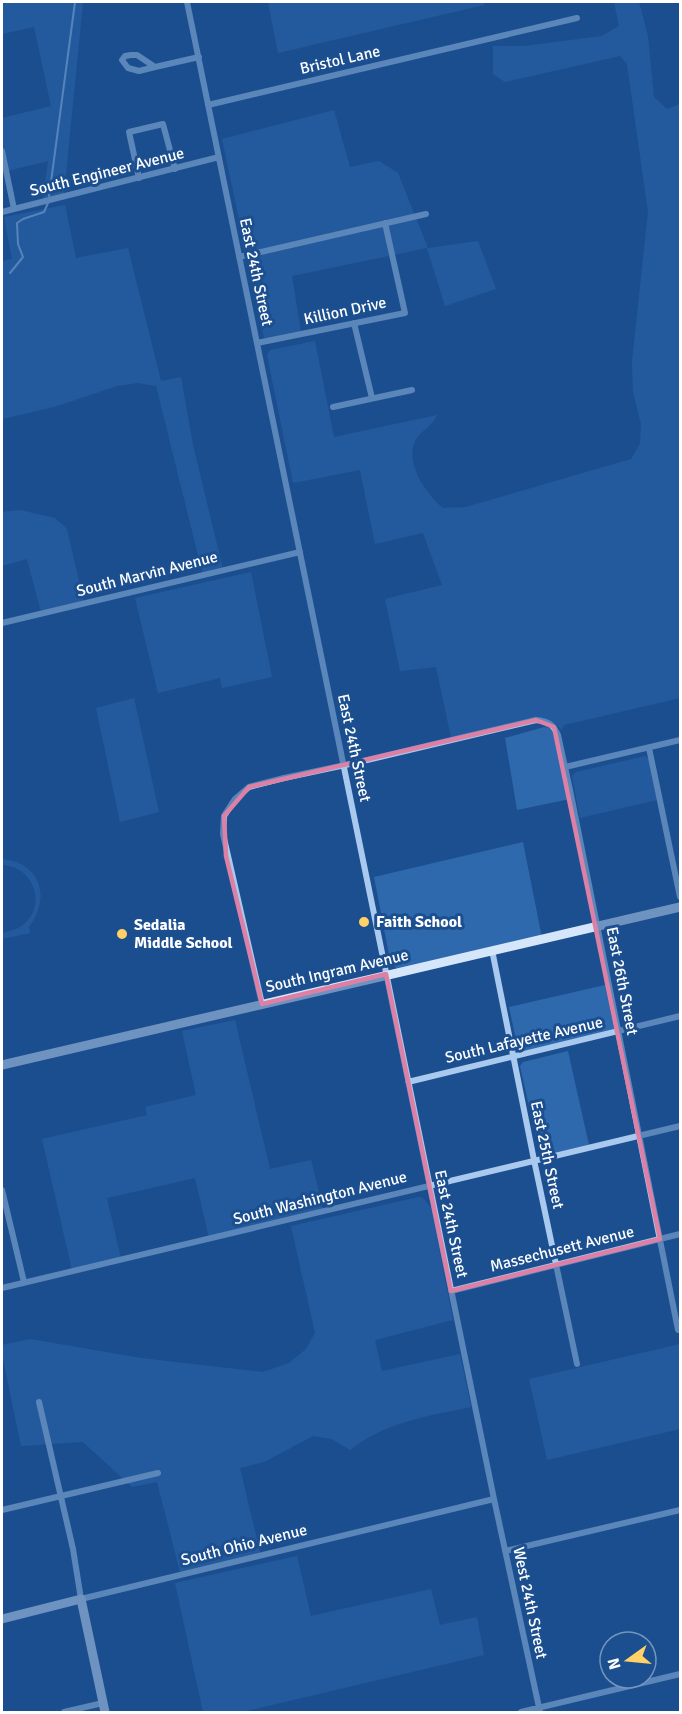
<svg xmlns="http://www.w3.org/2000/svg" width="682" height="1714" font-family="Signika,sans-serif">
<rect width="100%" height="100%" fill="#1b4f8f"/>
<path fill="#2e69ad" d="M2,2H83L64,194L43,199L48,161L7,171L2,145V118L51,106L34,27L2,34Z
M268,2H484V5L278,53Z
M614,2H639L648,36L654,97L667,109L680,104V698L564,725L562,730L552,722L539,721L452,742L436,667L400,671L385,599L442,585L423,533L375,544L360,470L293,483L267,355L270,350L315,341L334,437L437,415C433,426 420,431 415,441C405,464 426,494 443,508L466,507L631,459L640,444L641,424L633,392L632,361L648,212L627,64L620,56L505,82L493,74V46H524L602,36L619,26Z
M334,110L350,167L379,161L398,173L428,248L478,241L496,289L445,306L427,248L292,276L301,332L268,341L264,337L222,139Z
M65,205L76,258L128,248L161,381L181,377L193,445L223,569L203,575L156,386L137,383L117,386L54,407L2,419V261L12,259L4,217Z
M20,510L55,518L67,529L84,603L41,612L27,559L2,566V512Z
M251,572L272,677L222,688L220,678L158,693L135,598Z
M134,698L159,812L120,822L96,708Z
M544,727L552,728L557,735L570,799L517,810L505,738Z
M645,756L649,759L657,800L580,818L572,776L576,772Z
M523,842L542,938L399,970L394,966L390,960L374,877Z
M2,859C41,863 51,897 29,927L30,933L2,939V933C8,931 15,930 20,927C49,908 35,866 2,865Z
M605,985L615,1032L519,1054L509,1007Z
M235,1020L270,1169L311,1160L323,1209L209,1238L195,1178L107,1198L121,1259L72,1270L42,1139L147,1115L145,1107L196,1095L182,1031Z
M568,1051L589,1145L544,1155L539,1151L520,1066L523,1062Z
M419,1197L423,1198L431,1208L453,1320L375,1340L382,1371L460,1354L471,1407C428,1416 385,1422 350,1450L332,1439L313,1436L264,1462L240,1468L261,1556L181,1576L157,1482L132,1487L83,1442L21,1446L2,1354V1345L30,1339L141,1358L263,1372L289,1363L306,1349L315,1333L291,1226Z
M680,1344V1429L547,1460L529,1379Z
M297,1556L311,1616L431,1589L440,1625L477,1617L484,1655L242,1712H203L175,1583Z"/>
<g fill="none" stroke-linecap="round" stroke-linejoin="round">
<path stroke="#9cc4f0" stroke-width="2" d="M49,197L75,2
M10,273L23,257L18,244L17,223L23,219L44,212L48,203"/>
<path stroke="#a9c9ee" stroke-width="6" d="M187,2L494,1499L540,1712
M131,55H137L155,67L139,71L128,68L122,60L125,56Z
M155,67L199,57
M208,105L577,18
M2,151L14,209
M139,178L129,132L163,124L175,169
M2,212L219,157
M239,257L426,214
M354,323L372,398
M257,343L405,313L385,223
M333,407L412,390
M2,623L300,552
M649,748L680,897
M565,767L680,740
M492,950L534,1160L577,1364
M262,1004L223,834L224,816L235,799L249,787L284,778L359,762L536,720C548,721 553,724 558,735L570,790L678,1330
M408,1082L680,1016
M2,1190L24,1282
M2,1288L680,1126
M451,1291L680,1234
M39,1402L73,1549L81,1599L494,1499
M2,1510L158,1473
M505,1551L680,1510
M64,1712L103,1703
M521,1712L680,1674"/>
<path stroke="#d6e6fa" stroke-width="9" d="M2,1065L680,907
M2,1619L81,1599L105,1712"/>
</g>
<path d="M0 0H682V1714H0ZM536,720L554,727L660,1239L451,1291L386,974L262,1004L226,856L224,816L249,787Z" fill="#1b4f8f" fill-opacity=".55" fill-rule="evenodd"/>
<path fill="none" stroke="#dd80a5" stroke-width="4.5" stroke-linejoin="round" d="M536,720L554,727L660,1239L451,1291L386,974L262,1004L226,856L224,816L249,787Z"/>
<g fill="#ffd166" stroke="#1b4f8f" stroke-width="2">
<circle cx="364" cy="922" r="6"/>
<circle cx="122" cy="934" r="6"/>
</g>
<g text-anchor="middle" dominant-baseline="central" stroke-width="6" stroke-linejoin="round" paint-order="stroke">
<g font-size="16" fill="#fff" stroke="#1b4f8f">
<text transform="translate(340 60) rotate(-13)">Bristol Lane</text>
<text transform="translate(107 172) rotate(-14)">South Engineer Avenue</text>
<text transform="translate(256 272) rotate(78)">East 24th Street</text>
<text transform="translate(345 311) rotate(-12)">Killion Drive</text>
<text transform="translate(147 574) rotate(-14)">South Marvin Avenue</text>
<text transform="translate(354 748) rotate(78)">East 24th Street</text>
<text transform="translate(337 971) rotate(-13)">South Ingram Avenue</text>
<text transform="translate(622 981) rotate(79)">East 26th Street</text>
<text transform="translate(524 1040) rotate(-13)">South Lafayette Avenue</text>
<text transform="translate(547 1155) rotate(78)">East 25th Street</text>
<text transform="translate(320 1198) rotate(-14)">South Washington Avenue</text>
<text transform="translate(451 1224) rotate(78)">East 24th Street</text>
<text transform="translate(562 1249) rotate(-14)">Massechusett Avenue</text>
<text transform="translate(244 1545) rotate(-14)">South Ohio Avenue</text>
<text transform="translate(530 1603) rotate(78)">West 24th Street</text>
</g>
<g font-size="16" font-weight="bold" fill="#fff" stroke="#1b4f8f" text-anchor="start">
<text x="376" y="922">Faith School</text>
<text x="134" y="925">Sedalia<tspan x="134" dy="18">Middle School</tspan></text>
</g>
</g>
<rect width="682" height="1714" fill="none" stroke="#ffffff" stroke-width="6"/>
<g transform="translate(628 1660) rotate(255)"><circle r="28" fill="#1b4f8f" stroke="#7695bc" stroke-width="1.5"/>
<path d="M0-4.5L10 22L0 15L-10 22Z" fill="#ffd166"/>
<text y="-9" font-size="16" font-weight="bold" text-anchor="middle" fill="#ffffff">N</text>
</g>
</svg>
